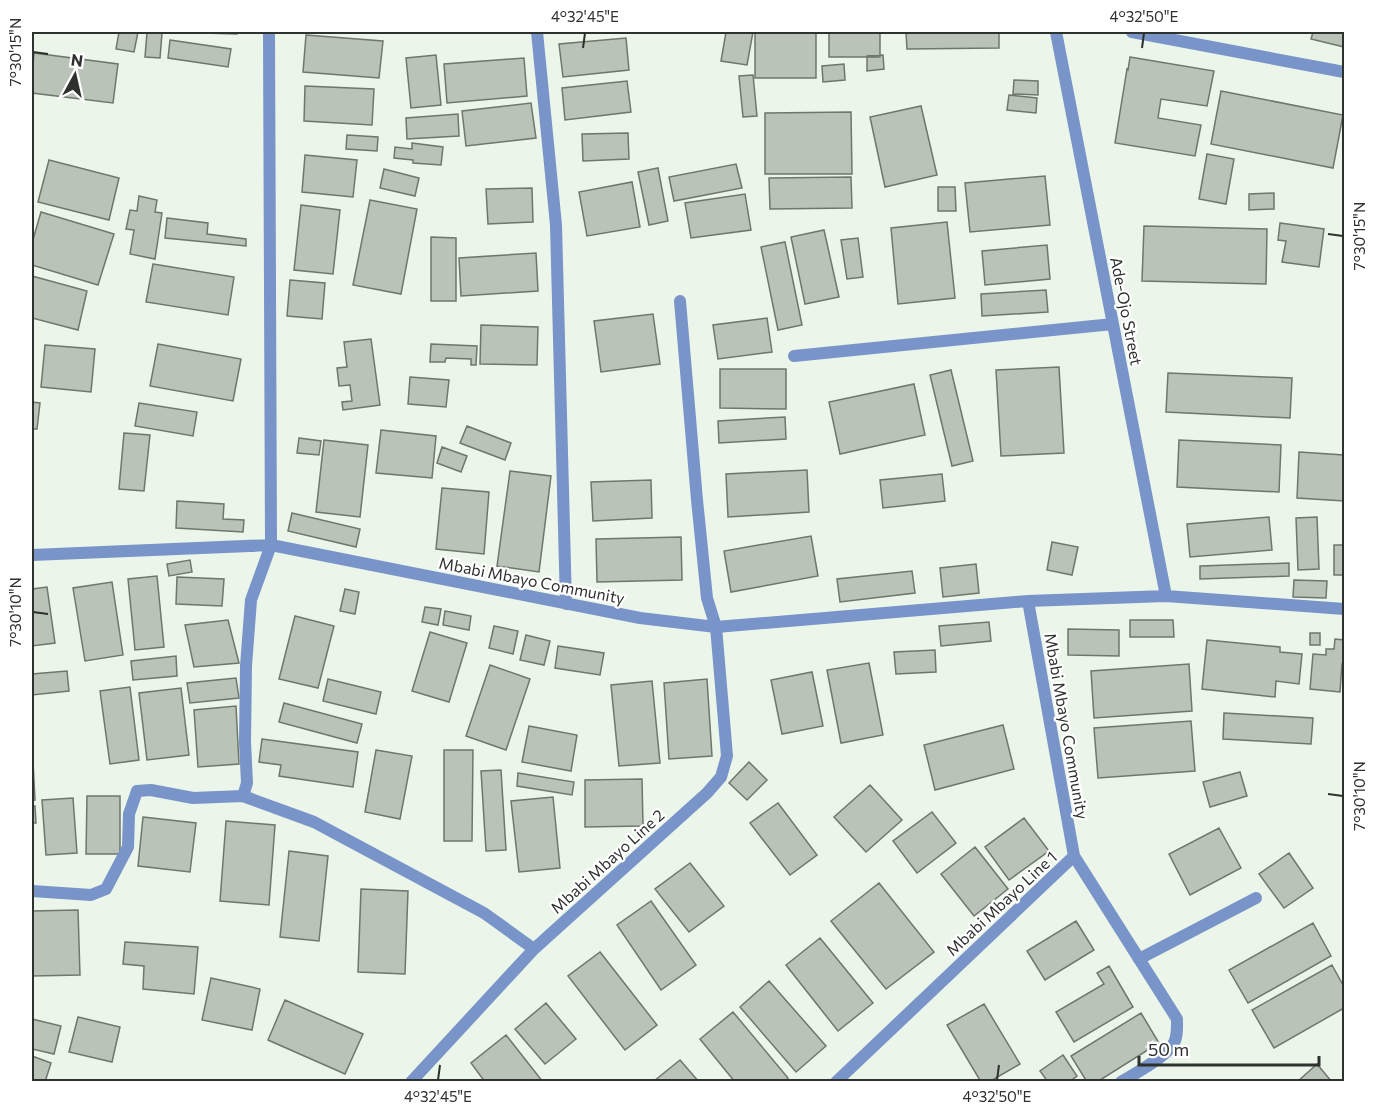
<svg xmlns="http://www.w3.org/2000/svg" width="1376" height="1113" font-family="Commissioner,sans-serif">
<rect width="100%" height="100%" fill="#ebf5e9"/>
<path fill="#b9c3b7" stroke="#6f776d" stroke-width="1.5" d="M119,32H138L134,52L116,49Z
M147,32L162,33L160,58L145,57Z
M167,32H237V34Z
M726,32H753L747,65L721,61Z
M755,32H816V78H755Z
M829,32H880V57H829Z
M906,32H999V48L907,49Z
M1313,32H1344V47L1311,39Z
M306,35L383,41L379,78L303,72Z
M626,38L629,70L563,77L559,44Z
M170,40L231,49L228,67L168,58Z
M34,53L118,64L113,103L32,93V76Z
M436,55L441,105L411,108L406,58Z
M883,55L884,69L867,71V56Z
M1130,57L1214,71L1207,106L1161,99L1158,118L1201,125L1195,156L1115,143L1127,69L1128,70Z
M524,58L527,96L447,103L444,64Z
M844,64L845,80L823,82L822,66Z
M753,75L757,116L743,117L739,76Z
M1014,80L1038,81V95L1013,94Z
M627,81L631,112L565,120L562,88Z
M305,86L374,89L372,125L304,121Z
M1221,91L1343,115L1333,168L1211,144Z
M1009,95L1037,98L1036,113L1007,110Z
M531,103L536,138L466,146L462,111Z
M921,106L937,175L885,187L870,117Z
M851,112L852,174H765V113Z
M458,114L459,136L407,139L406,118Z
M628,133L629,159L583,161L582,134Z
M347,135L378,137L377,151L346,149Z
M412,143L443,147L441,165L413,163V160L394,158L395,147L412,149Z
M1207,154L1234,159L1226,204L1199,199Z
M305,155L357,160L353,197L302,192Z
M49,160L119,178L109,220L38,202Z
M736,164L742,188L674,201L669,177Z
M658,168L668,221L649,225L638,172Z
M384,169L419,178L415,196L380,188Z
M1045,176L1050,225L970,232L965,183Z
M851,177L852,208L770,209L769,178Z
M632,182L640,227L587,236L579,192Z
M938,187H955L956,211H938Z
M532,188L533,222L488,224L486,189Z
M1274,193V209L1249,210V194Z
M745,194L751,230L691,238L685,203Z
M139,196L157,200L155,212L162,213L155,259L130,254L134,230L126,229L130,210L137,211Z
M370,200L417,209L401,294L353,285Z
M301,205L340,210L333,274L294,270Z
M41,212L114,234L98,285L32,265V243Z
M167,218L208,223L207,234L246,239V246L165,238Z
M947,222L955,298L898,304L891,228Z
M1280,223L1324,229L1319,267L1282,262L1286,241L1278,240Z
M1144,226L1267,229L1266,284L1142,281Z
M824,230L839,297L805,304L791,237Z
M431,237L456,238V301H431Z
M858,238L863,277L847,279L841,240Z
M785,242L802,325L778,330L761,247Z
M1047,245L1050,279L985,285L982,251Z
M536,253L538,291L461,296L459,258Z
M153,264L234,277L228,315L146,302Z
M32,276L87,291L78,330L32,318Z
M290,280L325,283L322,319L287,316Z
M1046,290L1048,312L982,316L981,294Z
M653,314L660,364L601,372L594,321Z
M767,318L772,352L718,359L713,325Z
M481,325L538,327L537,365L480,364Z
M371,339L380,405L343,410L342,402L352,401L350,385L339,386L337,368L347,367L344,342Z
M158,344L241,359L233,401L150,386Z
M431,344L477,346L476,365H471V359L446,358L445,362H430Z
M45,345L95,349L91,392L41,387Z
M1059,367L1064,453L1001,456L996,370Z
M720,369H786V409L720,408Z
M951,370L973,461L952,466L930,375Z
M1168,373L1292,378L1290,418L1166,412Z
M410,377L449,380L446,407L408,404Z
M914,384L925,435L840,454L829,402Z
M32,402L40,403L37,429H32Z
M139,403L197,412L193,436L135,426Z
M785,417L786,439L719,443L718,421Z
M467,426L511,443L505,460L460,443Z
M381,430L436,436L432,478L376,473Z
M124,433L150,435L144,491L119,489Z
M299,438L321,441L319,455L297,453Z
M324,440L368,445L360,517L316,512Z
M1179,440L1281,445L1279,492L1177,487Z
M442,447L467,456L461,472L437,463Z
M1299,452L1344,455V501L1297,498Z
M807,470L809,512L728,517L726,474Z
M510,471L551,476L539,572L497,566Z
M942,474L945,501L883,508L880,480Z
M651,480L652,518L593,521L591,482Z
M442,488L489,492L484,554L436,549Z
M177,501L224,504L223,519L244,520L243,532L176,528Z
M292,513L360,529L356,547L288,531Z
M1269,517L1272,550L1190,557L1187,524Z
M1317,517L1319,569L1298,570L1296,518Z
M811,536L818,576L731,592L724,551Z
M681,537L682,580L597,582L596,539Z
M1052,542L1078,547L1072,575L1047,570Z
M1334,545H1344V575H1334Z
M190,560L192,572L169,576L167,564Z
M1289,563V576L1200,579V566Z
M976,564L979,593L943,597L940,568Z
M912,571L915,593L840,602L837,579Z
M157,576L164,647L135,650L128,579Z
M177,577L224,579L222,606L176,604Z
M1294,580L1327,581L1326,598L1293,597Z
M112,582L123,655L85,661L73,588Z
M47,587L55,643L32,646V589Z
M345,589L359,592L355,614L340,611Z
M425,607L441,609L438,625L422,622Z
M445,611L471,616L469,630L443,625Z
M295,616L334,626L318,688L279,679Z
M228,620L239,663L194,667L185,625Z
M1130,620H1173L1174,637H1130Z
M989,622L991,641L941,646L939,626Z
M494,626L518,631L513,654L489,648Z
M1068,629L1119,630V656L1068,655Z
M430,632L467,643L449,702L412,691Z
M1310,633H1320V645H1310Z
M526,635L550,641L544,665L520,660Z
M1335,639L1344,640V664H1342L1340,692L1310,689L1313,654L1326,655V649H1334Z
M1207,640L1280,647V652L1302,654L1299,684L1276,681L1275,697L1202,689Z
M558,646L604,653L600,675L555,668Z
M935,650L936,672L896,674L894,652Z
M176,656L177,676L133,680L131,661Z
M869,663L883,735L841,743L827,670Z
M1189,664L1192,711L1094,718L1091,671Z
M490,665L530,679L506,750L466,736Z
M67,671L69,691L32,695V674Z
M812,672L823,726L782,734L771,680Z
M236,678L239,698L190,703L187,683Z
M328,679L381,692L376,714L323,701Z
M707,679L712,756L669,759L664,683Z
M652,681L660,763L619,766L611,685Z
M130,687L139,760L110,764L100,691Z
M181,688L189,755L147,760L139,693Z
M284,703L362,724L357,743L279,722Z
M236,706L239,764L198,767L194,710Z
M1224,713L1313,718L1311,744L1223,739Z
M1191,721L1195,771L1098,778L1094,728Z
M1003,725L1014,769L935,790L924,745Z
M529,726L577,735L571,771L522,762Z
M262,739L358,752L353,787L279,776L281,765L259,762Z
M376,750L412,756L400,819L365,812Z
M444,750H473L472,841H444Z
M32,762H33L35,800L32,801Z
M749,762L767,780L747,800L729,783Z
M501,770L506,850L486,851L481,771Z
M1240,772L1247,796L1210,807L1203,782Z
M518,773L574,782L572,795L517,786Z
M642,779L643,826L585,827V780Z
M870,785L902,820L866,852L834,817Z
M87,796H120V854H86Z
M553,797L560,868L519,872L511,801Z
M73,798L77,853L46,855L42,800Z
M778,803L817,855L790,875L750,823Z
M32,806H35L36,823H32Z
M932,812L956,843L917,873L893,841Z
M143,817L196,823L190,872L138,866Z
M1024,818L1049,851L1009,880L985,847Z
M226,821L275,825L269,905L220,901Z
M1219,828L1241,868L1190,895L1169,854Z
M975,847L1008,889L974,916L941,874Z
M289,851L328,856L319,941L280,937Z
M1289,853L1313,888L1284,908L1259,874Z
M690,863L724,906L689,932L655,889Z
M879,883L934,952L886,989L831,921Z
M361,889L408,891L405,974L358,972Z
M651,901L696,965L661,990L617,925Z
M78,910L80,975L32,976V911Z
M1076,921L1094,950L1045,980L1027,951Z
M1313,923L1331,956L1248,1003L1229,970Z
M820,938L873,1003L838,1031L786,965Z
M125,942L198,947L194,994L143,989L144,966L123,964Z
M600,952L657,1025L625,1050L568,976Z
M1332,965L1344,987V1008L1274,1048L1252,1010Z
M1109,966L1133,1007L1074,1042L1056,1012L1104,984L1097,973Z
M211,978L260,989L252,1030L202,1020Z
M769,981L826,1046L796,1072L740,1007Z
M285,1000L363,1034L345,1074L268,1040Z
M546,1003L576,1039L545,1064L515,1029Z
M984,1004L1020,1064L989,1082H981L947,1025Z
M733,1012L788,1078L784,1082H735L700,1039Z
M1141,1013L1159,1043L1097,1082H1087L1071,1056Z
M78,1017L120,1027L112,1062L69,1052Z
M32,1019L61,1026L54,1054L32,1049Z
M506,1035L543,1082H485L471,1063Z
M1063,1055L1077,1076L1069,1082H1048L1040,1071Z
M32,1056L51,1063L45,1082H32Z
M680,1060L699,1082L654,1081Z
M1317,1064L1332,1082H1297Z"/>
<g fill="none" stroke-linecap="round" stroke-linejoin="round">
<path stroke="#7894c8" stroke-width="12" d="M1139,959L1256,898"/>
<path stroke="#7894c8" stroke-width="12" d="M537,32L556,225L566,604
M1056,32L1166,596
M1132,32L1344,72
M794,356L1113,324
M32,555L271,545L640,618L716,627L1028,601L1166,596L1344,609
M1028,601L1074,856L1177,1019C1177,1027 1178,1039 1172,1046C1162,1059 1136,1073 1121,1082
M243,796L247,783L245,742L246,666L251,600L271,545L269,32
M32,891L91,895L106,889L128,847L129,814L137,791L151,790L193,798L243,796L314,822L484,913L534,949
M411,1082L534,949L707,793L721,777L727,756L716,627L707,598L697,500L680,301
M836,1082L1074,856"/>
</g>
<path fill="none" stroke="#2e322e" stroke-width="2" d="M583,48L585,33M1142,48L1144,33M33,52L48,54M1328,234L1343,236M33,612L48,614M1328,794L1343,796M438,1080L440,1065M997,1080L999,1065"/>
<g text-anchor="middle" dominant-baseline="central" stroke-width="4.5" stroke-linejoin="round" paint-order="stroke">
<g font-size="16" fill="#2e322e" stroke="#fff">
<text transform="translate(1127 311) rotate(79)">Ade-Ojo Street</text>
<text transform="translate(532 580) rotate(11)">Mbabi Mbayo Community</text>
<text transform="translate(1067 726) rotate(80)">Mbabi Mbayo Community</text>
<text transform="translate(607 861) rotate(-42)">Mbabi Mbayo Line 2</text>
<text transform="translate(1001 903) rotate(-43)">Mbabi Mbayo Line 1</text>
</g>
</g>
<rect width="1376" height="1113" fill="none" stroke="#ffffff" stroke-width="66"/>
<g transform="translate(75 75) rotate(8)" stroke="#ffffff" stroke-width="4.5" paint-order="stroke">
<path d="M0-4.5L10 22L0 15L-10 22Z" fill="#2e322e"/>
<text y="-9" font-size="16" font-weight="bold" text-anchor="middle" fill="#2e322e">N</text>
</g>
<path d="M1139 1056v9h180v-9" fill="none" stroke="#2e322e" stroke-width="3"/>
<text x="1148" y="1056" font-size="18" fill="#2e322e" stroke="#ffffff" stroke-width="4.5" paint-order="stroke">50 m</text>
<rect x="33" y="33" width="1310" height="1047" fill="none" stroke="#2e322e" stroke-width="2"/>
<g font-size="15" text-anchor="middle" fill="#2e322e">
<text x="585" y="22">4°32'45"E</text>
<text x="1144" y="22">4°32'50"E</text>
<text transform="translate(16 52) rotate(-90)" y="5">7°30'15"N</text>
<text transform="translate(1360 236) rotate(-90)" y="5">7°30'15"N</text>
<text transform="translate(16 612) rotate(-90)" y="5">7°30'10"N</text>
<text transform="translate(1360 796) rotate(-90)" y="5">7°30'10"N</text>
<text x="438" y="1102">4°32'45"E</text>
<text x="997" y="1102">4°32'50"E</text>
</g>
</svg>
